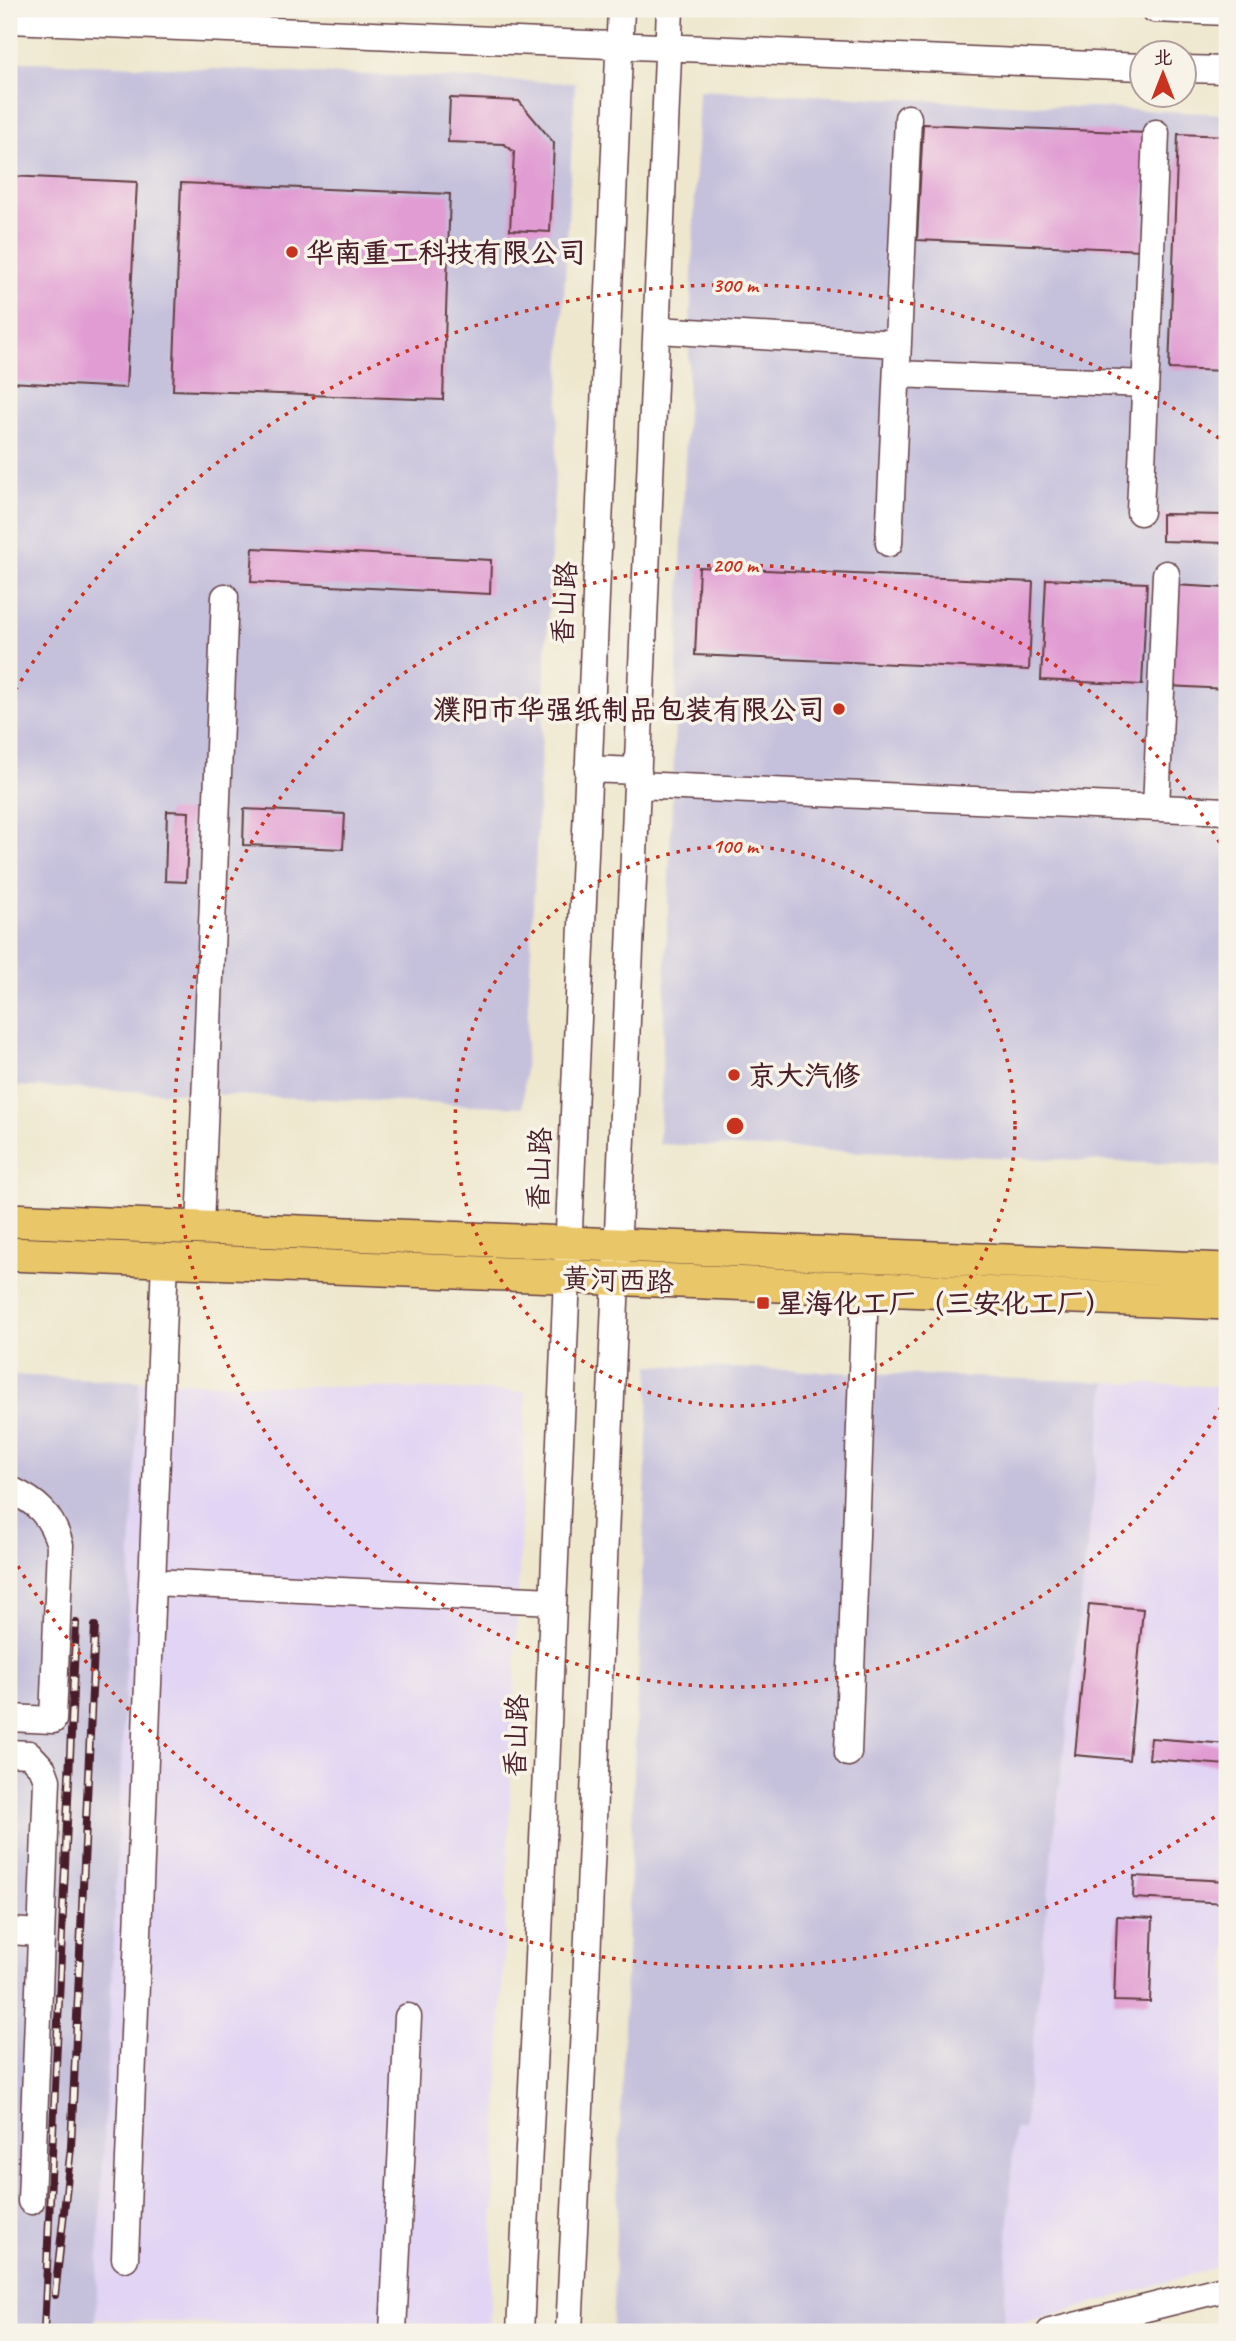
<svg xmlns="http://www.w3.org/2000/svg" width="1236" height="2341" font-family="Caveat,'LXGW WenKai TC',sans-serif">
<rect width="100%" height="100%" fill="#f7f3e8"/>
<filter id="ink" filterUnits="userSpaceOnUse"><feTurbulence type="fractalNoise" baseFrequency=".0143" numOctaves="2"/><feDisplacementMap in="SourceGraphic" scale="14" xChannelSelector="R" yChannelSelector="G"/><feConvolveMatrix kernelMatrix="1 2 1 2 8 2 1 2 1" color-interpolation-filters="sRGB"/></filter>
<filter id="wash" filterUnits="userSpaceOnUse"><feTurbulence type="fractalNoise" baseFrequency=".00686" numOctaves="4" result="noise"/><feDisplacementMap in="SourceGraphic" scale="28" xChannelSelector="R" yChannelSelector="G"/><feGaussianBlur stdDeviation="1.57" result="paint"/><feColorMatrix in="noise" values="0 0 0 0 0 0 0 0 0 0 0 0 0 0 0 0 0 1.4 0 .05"/><feComposite in="paint" operator="in"/></filter>
<g filter="url(#wash)">
<rect width="100%" height="100%" fill="#eee7cd"/>
<path fill="#e1d4f4" d="M139,1381L526,1392L489,2332H375L95,2319Z
M1106,1382L1227,1387V2264L1065,2312L1003,2328L1014,2129H1024L1056,1820Z"/>
<path fill="#c5c0db" d="M998,9H1227V20Z
M9,61L575,83L523,1107L9,1086Z
M699,90L1227,114V1166L659,1144Z
M650,1365L1106,1382L1056,1820L1024,2129H1014L1003,2328L981,2332H612Z
M9,1375L139,1381L95,2332H9Z"/>
<g id="blocks">
<path fill="#e19dd3" d="M450,98L519,101L554,143L550,232L510,230L514,152L504,144L448,142Z
M923,124L1147,133L1142,250L917,240Z
M1178,134L1227,136V371L1169,369Z
M9,176L137,182L126,388L9,382Z
M181,183L450,194L443,400L173,390Z
M1162,514L1227,515V543L1162,541Z
M253,548L491,560L490,594L251,582Z
M699,567L1033,582L1029,670L695,655Z
M1046,579L1147,583L1142,685L1041,680Z
M1174,585L1227,588V689L1168,686Z
M244,809L345,814L343,849L243,845Z
M167,811L189,812L186,882L165,881Z
M1225,1450H1227V1469H1224Z
M1089,1604L1143,1609L1129,1760L1075,1755Z
M1151,1738L1227,1744V1765L1149,1759Z
M1134,1876L1227,1881V1903L1133,1898Z
M1117,1916L1153,1918L1150,2002L1114,2001Z"/>
</g>
</g>
<g filter="url(#ink)">
<use href="#blocks" fill-opacity="0" stroke="#633d43" stroke-width="2"/>
<g fill="none" stroke-linecap="round" stroke-linejoin="round">
<g stroke="#633d43" stroke-width="29">
<path id="minor" d="M1154,9L1227,12
M9,20L1142,67
M1184,69L1227,70
M657,330L898,344
M897,374L1145,384
M1140,512L1156,133
M889,543L908,118
M588,769L638,771
M637,785L1227,811
M1156,808L1166,574
M200,1228L225,597
M9,1489C37,1502 51,1514 60,1545L53,1720L9,1718
M152,1582L553,1601
M9,1753L29,1754L43,1769L47,1780L31,2201
M848,1753L865,1290
M9,1931L41,1933
M125,2258L165,1260
M393,2332L408,2017
M520,2332L536,2005L621,9
M569,2332L585,2007L670,9
M1050,2332L1227,2288"/>
</g>
<g stroke="#633d43" stroke-width="36">
<path id="major" d="M9,1220L1227,1270
M9,1254L1227,1303"/>
</g>
<use href="#minor" stroke="#fff" stroke-width="26"/>
<use href="#major" stroke="#e9c769" stroke-width="33"/>
<g stroke="#4a1f2b" stroke-width="8">
<path id="rail" d="M55,2295L71,2147L95,1626
M44,2332L76,1623"/>
</g>
<use href="#rail" stroke="#f7f3e8" stroke-width="5" stroke-dasharray="16" stroke-linecap="butt"/>
</g>
</g>
<g fill="none" stroke="#c8321e" stroke-width="3.5" stroke-dasharray="3.5 7">
<circle cx="735" cy="1126" r="280"/>
<path d="M1226 1398A561 561 0 1 1 1226 854"/>
<path d="M1223 1811A841 841 0 0 1 10 1553M10 699A841 841 0 0 1 1223 441"/>
</g>
<g fill="#c8321e" stroke="#f7f3e8" stroke-width="2.5">
<circle cx="292" cy="252" r="7"/>
<circle cx="839" cy="709" r="7"/>
<circle cx="734" cy="1075" r="7"/>
<rect x="756" y="1296" width="14" height="14" rx="3.5"/>
</g>
<g text-anchor="middle" dominant-baseline="central" stroke-width="7" stroke-linejoin="round" paint-order="stroke">
<g font-size="28" font-weight="bold" fill="#4a1f2b" stroke="#f7f3e8" text-anchor="start">
<text x="306" y="252">华南重工科技有限公司</text>
<text x="825" y="709" text-anchor="end">濮阳市华强纸制品包装有限公司</text>
<text x="748" y="1075">京大汽修</text>
<text x="777" y="1303">星海化工厂（三安化工厂）</text>
</g>
<g font-size="28" fill="#4a1f2b" stroke="#f7f3e8">
<text transform="translate(564 603) rotate(-87)">香山路</text>
<text transform="translate(539 1169) rotate(-88)">香山路</text>
<text transform="translate(618 1280) rotate(2)">黄河西路</text>
<text transform="translate(516 1736) rotate(-88)">香山路</text>
</g>
</g>
<circle cx="735" cy="1126" r="10" fill="#c8321e" stroke="#f7f3e8" stroke-width="3.5"/>
<g font-size="21" text-anchor="middle" font-weight="bold" fill="#c8321e" stroke="#f7f3e8" stroke-width="7" stroke-linejoin="round" paint-order="stroke">
<text x="735" y="292">300 m</text>
<text x="735" y="572">200 m</text>
<text x="735" y="853">100 m</text>
</g>
<rect width="1236" height="2341" fill="none" stroke="#f7f3e8" stroke-width="35"/>
<g transform="translate(1163 74)"><circle r="33" fill="#f7f3e8" stroke="#b29e9c" stroke-width="2"/>
<path d="M0-5L12 26L0 18L-12 26Z" fill="#c8321e"/>
<text y="-10" font-size="19" font-weight="bold" text-anchor="middle" fill="#4a1f2b">北</text>
</g>
</svg>
